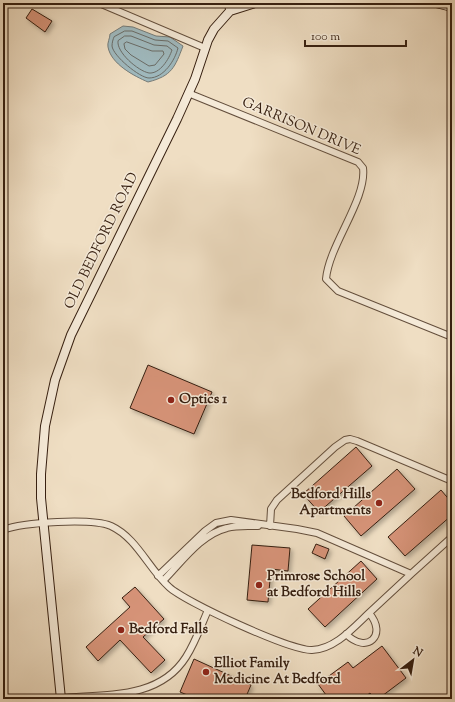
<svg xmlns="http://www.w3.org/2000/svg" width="455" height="702" font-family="'Sorts Mill Goudy',serif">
<defs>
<filter id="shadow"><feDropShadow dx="2.5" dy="2.5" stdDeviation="2" flood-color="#0004"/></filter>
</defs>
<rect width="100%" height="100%" fill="#efdec3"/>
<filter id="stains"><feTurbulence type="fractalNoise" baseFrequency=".005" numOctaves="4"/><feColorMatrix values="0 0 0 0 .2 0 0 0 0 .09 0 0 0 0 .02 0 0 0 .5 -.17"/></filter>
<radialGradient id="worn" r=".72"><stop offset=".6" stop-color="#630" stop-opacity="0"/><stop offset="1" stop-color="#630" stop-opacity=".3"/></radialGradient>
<path fill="#9fb9be" stroke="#757b78" d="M123,26L133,27L156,36L170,37L183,46C175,67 172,76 148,82C134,76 111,64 108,47C107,43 110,38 110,34Z"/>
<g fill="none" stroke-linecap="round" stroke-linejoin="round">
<path stroke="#6a6c67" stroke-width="1" d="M125,31H132L155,40L168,41L178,48C175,60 164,78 149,78C140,78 113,56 112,46C112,43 113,39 114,37Z
M125,36H131L154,45L167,46L172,50C169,59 160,74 149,73C138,71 116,52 118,41Z
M127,42L152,51H163L164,54L155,65L149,66L131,55L125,49L124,44Z"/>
</g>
<path fill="#d69378" stroke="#361f10" filter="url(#shadow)" d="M32,9L52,21L45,32L26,18Z
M148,365L212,392L194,434L130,408Z
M356,447L372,466L319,512L303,494Z
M397,469L415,489L361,536L344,516Z
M441,490L452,503V515L405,556L388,537Z
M316,544L329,549L325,559L312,553Z
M252,545L290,548L288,571L271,569L268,602L247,600Z
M361,561L377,579L325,627L308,609Z
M135,587L164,619L143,637L165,660L151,673L120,640L98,661L86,647L130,607L122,598Z
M382,646L406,678L378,699H375L370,693L362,699H329L318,684L348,662L353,668Z
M194,659L251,685L245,699H197L180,692Z"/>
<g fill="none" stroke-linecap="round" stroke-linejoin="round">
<g stroke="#644f3d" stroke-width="8">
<path id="street" d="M99,3L205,48
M227,3L230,11
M188,93L358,162L363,168C367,199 329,245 326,279L338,291L452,337
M270,526L271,509L277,500L335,447L345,440L350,439L357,441L452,481
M3,530C24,522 91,518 111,526C137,538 148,568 169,587C185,602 291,651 312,650C335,649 353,628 369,613C388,635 367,655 346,634
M411,574L452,537
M158,576L205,531L216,523L231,520L297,529L317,533L411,574L369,613
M163,581C181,563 201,534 227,528C237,525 248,526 258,526
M60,698C105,694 159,700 186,657C195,643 201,626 208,610"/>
</g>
<g stroke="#361f10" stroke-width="10">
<path id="secondary" d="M436,3L452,7
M61,699L41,498V474L45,426L55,380L71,335L177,119L195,79L208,40L214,29L230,11L255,3"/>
</g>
<use href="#street" stroke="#f5ead8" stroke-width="6"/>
<use href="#secondary" stroke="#f5ead8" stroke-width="8"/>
</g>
<g fill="#8f2418" stroke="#f5ead8" stroke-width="1.5">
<circle cx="171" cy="400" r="4"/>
<circle cx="379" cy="503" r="4"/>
<circle cx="259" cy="585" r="4"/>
<circle cx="121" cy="630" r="4"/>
<circle cx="206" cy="672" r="4"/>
</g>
<g text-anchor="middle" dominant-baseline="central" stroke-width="3" stroke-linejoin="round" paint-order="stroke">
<g font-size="14" fill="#361f10" stroke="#f5ead8">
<text transform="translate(301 127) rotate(23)">GARRISON DRIVE</text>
<text transform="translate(102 241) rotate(-64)">OLD BEDFORD ROAD</text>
</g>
<g font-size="14" font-weight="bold" fill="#361f10" stroke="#f5ead8" text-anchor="start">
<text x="179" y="400">Optics 1</text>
<text x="371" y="495" text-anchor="end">Bedford Hills<tspan x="371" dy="16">Apartments</tspan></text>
<text x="267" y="577">Primrose School<tspan x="267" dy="16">at Bedford Hills</tspan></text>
<text x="129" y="630">Bedford Falls</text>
<text x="214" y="664">Elliot Family<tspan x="214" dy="16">Medicine At Bedford</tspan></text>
</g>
</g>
<rect width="455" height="702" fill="none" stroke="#efdec3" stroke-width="16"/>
<rect x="4" y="4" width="447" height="694" fill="none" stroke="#361f10" stroke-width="2"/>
<rect x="8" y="8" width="439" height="686" fill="none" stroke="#361f10"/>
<g transform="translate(413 660) rotate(31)" stroke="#f5ead8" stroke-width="3" paint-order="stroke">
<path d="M0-3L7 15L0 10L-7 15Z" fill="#361f10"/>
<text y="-6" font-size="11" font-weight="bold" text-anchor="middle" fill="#361f10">N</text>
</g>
<path d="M305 40v6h101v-6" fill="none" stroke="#361f10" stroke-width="2"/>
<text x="311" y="40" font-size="12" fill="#361f10" stroke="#f5ead8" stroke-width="3" paint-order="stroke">100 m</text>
<rect width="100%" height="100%" filter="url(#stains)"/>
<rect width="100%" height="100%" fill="url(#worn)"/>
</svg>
